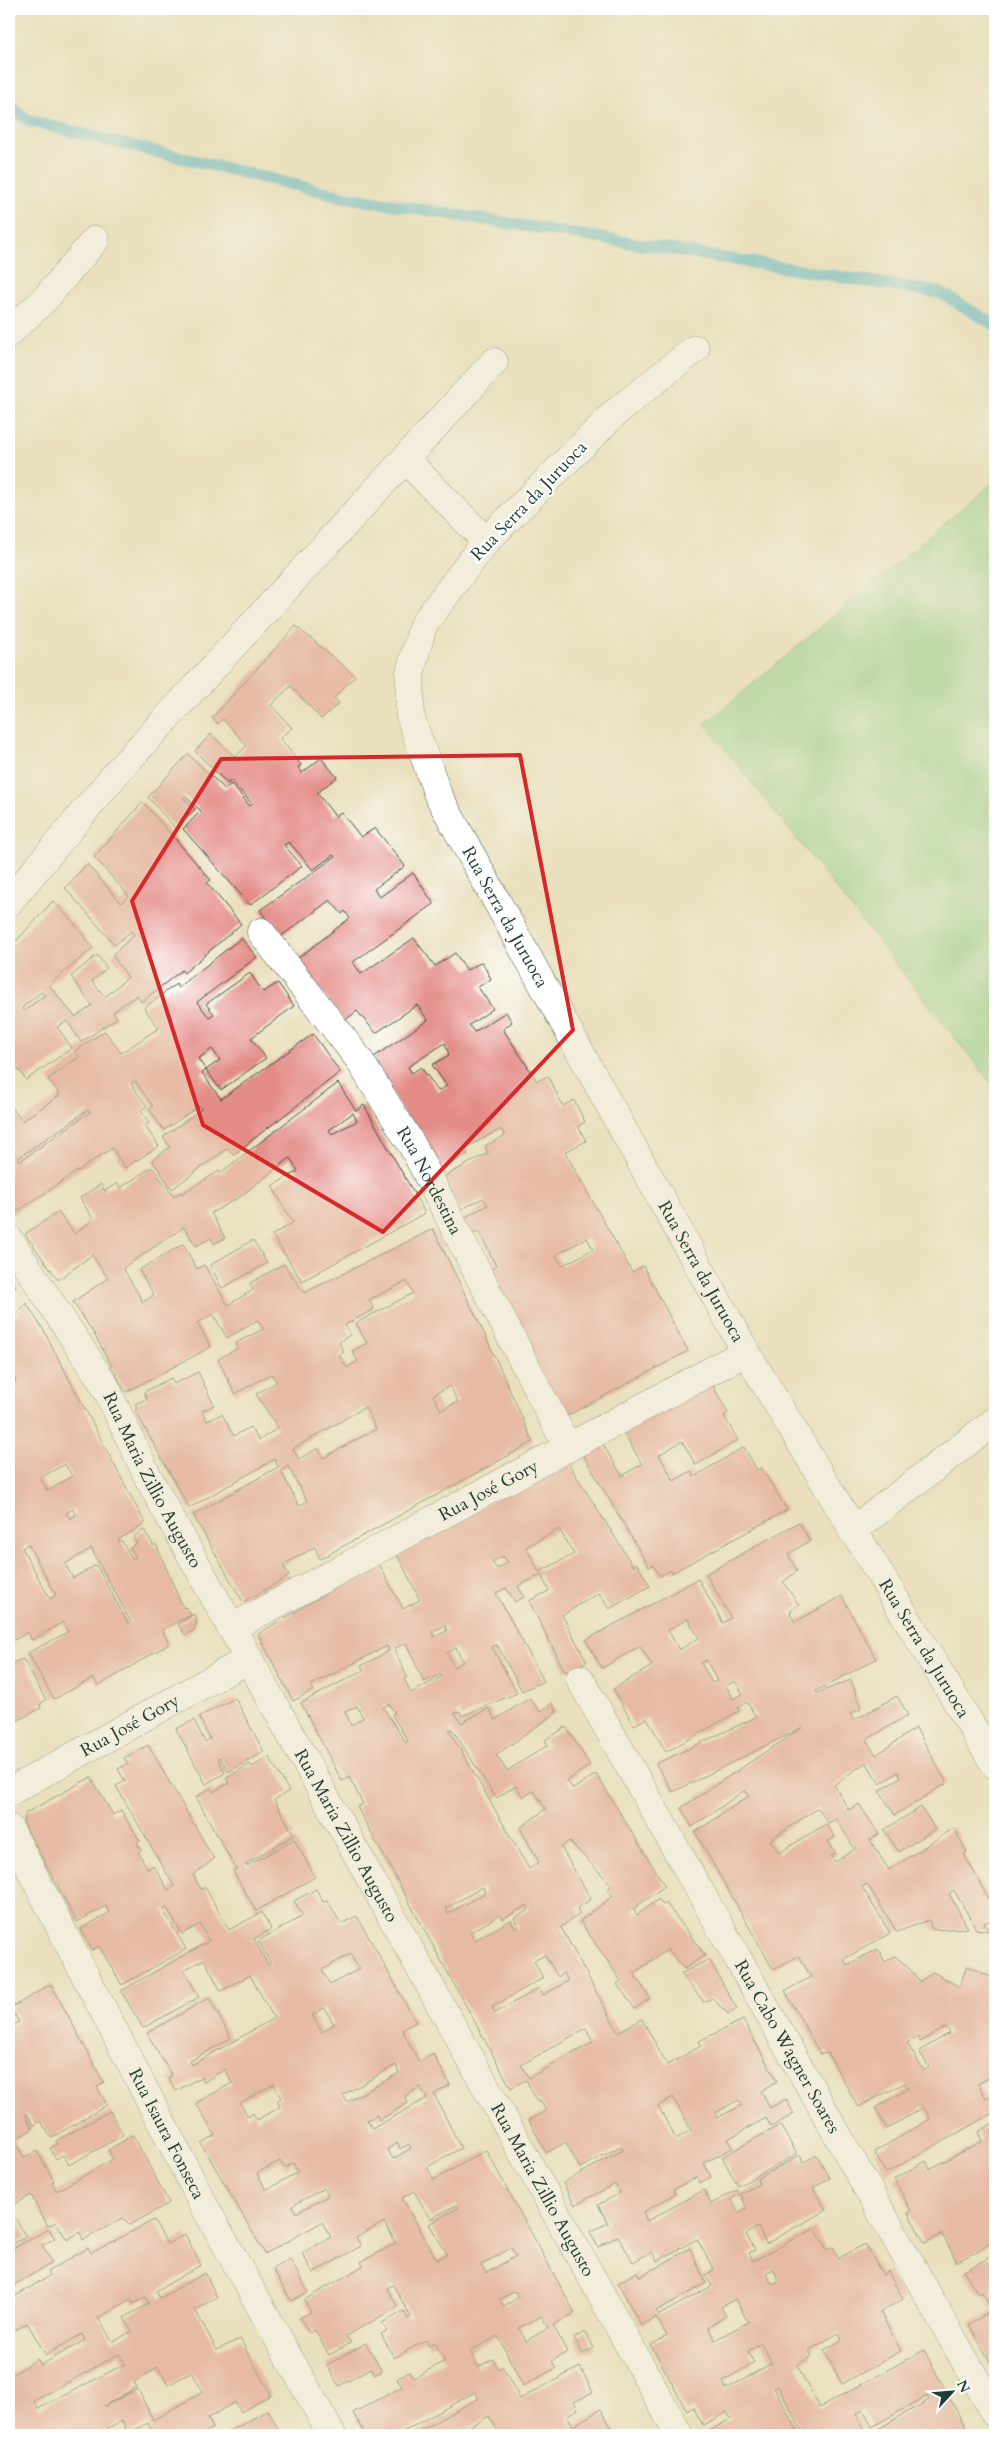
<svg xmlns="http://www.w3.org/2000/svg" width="1004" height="2444" font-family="Cardo,serif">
<rect width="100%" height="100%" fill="#fff"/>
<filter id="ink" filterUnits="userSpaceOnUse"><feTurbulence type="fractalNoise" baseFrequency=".02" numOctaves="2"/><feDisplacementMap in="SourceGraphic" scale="10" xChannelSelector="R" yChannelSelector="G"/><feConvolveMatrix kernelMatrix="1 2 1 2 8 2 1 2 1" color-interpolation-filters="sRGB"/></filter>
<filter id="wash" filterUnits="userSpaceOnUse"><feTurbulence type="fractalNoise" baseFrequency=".0096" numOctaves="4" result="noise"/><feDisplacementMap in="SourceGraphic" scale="20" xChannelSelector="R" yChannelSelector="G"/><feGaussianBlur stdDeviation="1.12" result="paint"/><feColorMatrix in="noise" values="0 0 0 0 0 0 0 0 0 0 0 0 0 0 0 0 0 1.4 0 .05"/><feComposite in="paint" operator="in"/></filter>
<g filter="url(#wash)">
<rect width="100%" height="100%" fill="#eae0bd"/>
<path fill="#8ed28c" stroke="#568860" d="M995,481V1088L705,724Z"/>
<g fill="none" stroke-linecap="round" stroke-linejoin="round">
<path stroke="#4bb2ca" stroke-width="12" d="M9,104L29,121L345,197L941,293L995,325"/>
</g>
<g id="blocks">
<path fill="#e48d88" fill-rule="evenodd" d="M296,626L355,676L334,698L339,703L321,719L291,686L271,705L292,728L280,738L301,765L298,767L302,773L321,758L337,777L317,793L335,816L341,812L361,837L375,828L405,866L374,889L380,897L413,873L434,904L353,962L361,974L414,938L435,966L455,953L467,970L482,962L491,979L478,987L493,1009L469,1025L474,1032L506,1012L512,1022L503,1029L537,1081L548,1076L563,1106L574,1100L585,1122L578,1126L586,1141L565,1152L632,1272L643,1266L688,1351L565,1417L489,1271L496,1266L479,1231L471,1235L462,1219L488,1205L483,1198L458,1211L441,1178L488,1153L485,1146L505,1136L501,1129L465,1148L468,1154L437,1170L371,1059L428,1020L417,1005L376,1033L357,1011L344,1021L297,959L350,918L345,911L342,914L330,900L280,937L260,910L335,857L333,855L313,870L289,842L284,845L302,866L250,905L183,829L201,811L185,796L183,798L195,809L175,828L148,797L188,754L225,789L231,784L250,806L252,804L231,780L228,784L195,751L211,734L235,757L247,746L223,719L218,724L212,718ZM445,1043L449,1055L432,1065L447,1086L438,1091L421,1067L412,1073L408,1067ZM587,1238L593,1249L562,1266L556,1255Z
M143,802L211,880L207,883L241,924L184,973L182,970L141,1002L137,995L113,1012L117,1018L81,1042L67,1021L57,1027L72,1048L26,1080L11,1059L9,1061V949L53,901L74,923L93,948L49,985L75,1017L92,1006L71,976L97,955L107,968L92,981L105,997L128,977L112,955L134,935L131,931L115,945L65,888L87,864L121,903L129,896L94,857ZM41,992L45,995L24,1011L22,1008Z
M241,938L257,957L197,1002L209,1017L214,1014L206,1004L250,973L263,992L278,983L294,1006L251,1038L266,1058L221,1090L206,1070L220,1060L212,1049L198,1059L206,1070L202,1073L221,1099L313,1034L340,1072L233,1155L228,1148L172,1189L152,1160L170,1147L163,1137L201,1109L199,1106L164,1130L149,1109L153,1106L135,1081L131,1084L147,1106L141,1110L149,1123L145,1126L159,1146L125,1168L112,1148L12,1215L9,1211V1106L10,1105L22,1121L60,1095L48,1079L79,1057L75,1051L105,1031L121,1053L159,1028L144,1008L176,984L178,988ZM88,1110L90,1112L20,1161L18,1158Z
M338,1083L356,1111L364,1105L425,1213L302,1281L272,1235L293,1223L272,1186L298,1171L290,1158L238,1198L211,1213L225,1238L214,1244L211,1238L196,1246L184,1227L123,1268L143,1302L154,1295L139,1270L183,1244L197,1269L204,1265L228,1305L253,1290L250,1283L284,1264L304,1293L433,1229L486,1337L533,1442L320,1559L315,1547L283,1565L289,1576L243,1602L193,1515L278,1467L275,1459L189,1508L135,1410L137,1408L135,1404L147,1399L144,1392L171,1378L174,1384L198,1372L214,1405L202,1411L207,1421L222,1414L234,1436L250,1427L259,1440L278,1428L256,1394L277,1382L271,1374L235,1394L218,1359L238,1348L236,1343L263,1329L258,1320L227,1338L213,1314L197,1323L211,1347L126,1392L93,1332L73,1302L108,1278L92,1255L58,1280L25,1234L58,1212L75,1234L93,1219L80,1198L101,1184L105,1191L117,1183L120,1188L152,1167L174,1197L180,1192L181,1194L219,1171L220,1173ZM353,1113L357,1121L332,1134L329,1130ZM407,1281L413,1293L356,1323L367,1343L352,1351L358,1361L347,1368L339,1355L344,1352L339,1342L350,1335L345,1325L374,1309L369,1300ZM450,1386L458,1402L441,1410L433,1395ZM365,1407L376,1429L323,1458L318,1448L299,1459L293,1449ZM288,1466L307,1501L299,1506L281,1471Z
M253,1240L267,1263L222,1288L210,1265Z
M9,1276L16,1286L9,1294Z
M26,1303L43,1329L145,1523L118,1540V1542L121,1540L133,1559L136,1557L130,1548L137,1543L133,1537L144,1530L154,1546L156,1544L183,1608L186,1607L191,1615L162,1630L169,1644L98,1686L93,1678L54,1699L28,1653L68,1632L63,1622L32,1640L28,1632L9,1643V1403L12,1401L9,1394V1384L16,1381L11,1370L9,1372V1325ZM65,1464L72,1476L48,1491L40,1478ZM73,1509L76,1515L70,1519L66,1513ZM28,1544L56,1595L50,1599L22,1548ZM92,1548L95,1556L131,1622L128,1623L96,1565L73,1578L65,1564Z
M712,1384L728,1413L724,1416L738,1440L696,1465L682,1441L659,1455L674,1481L691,1471L694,1477L744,1447L757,1470L761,1467L787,1510L672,1573L671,1570L660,1576L653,1565L649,1567L582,1453L602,1443L622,1476L642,1464L623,1431Z
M567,1461L633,1566L637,1564L650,1586L609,1609L599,1593L562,1615L587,1662L565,1672L529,1601L549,1591L541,1575L518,1586L524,1597L515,1602L506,1588L496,1593L544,1681L522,1691L497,1645L492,1647L517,1693L462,1716L460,1711L455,1713L461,1723L489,1708L495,1720L530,1698L540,1712L552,1703L557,1712L496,1755L507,1771L548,1745L545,1740L566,1727L590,1765L567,1781L573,1789L596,1774L665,1886L633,1909L637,1915L659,1899L663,1905L666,1903L705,1955L684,1969L668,1949L634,1973L650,1998L635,2009L617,1984L621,1981L580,1921L613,1896L607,1890L612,1885L569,1841L561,1847L591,1899L577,1908L580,1914L561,1927L618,2032L642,2019L667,2065L701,2046L699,2041L743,2020L777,2081L761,2091L770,2108L786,2099L794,2114L771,2127L766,2118L728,2139L733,2148L704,2163L711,2177L699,2183L697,2177L673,2190L675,2194L643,2212L647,2221L704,2190L711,2204L737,2190L739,2195L731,2199L739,2213L747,2208L740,2194L759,2184L757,2179L800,2155L804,2162L817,2155L830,2178L813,2188L826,2210L766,2244L758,2227L746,2234L755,2250L749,2253L753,2261L815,2228L827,2250L833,2247L839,2258L865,2244L883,2275L888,2271L903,2299L880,2312L901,2351L842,2384L824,2350L842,2340L839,2333L809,2350L812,2356L797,2365L819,2408L924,2350L969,2434L967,2435H867L929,2400L927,2396L872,2427L863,2410L856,2414L867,2435H804L778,2386L774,2388L800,2435H700L731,2419L727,2412L703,2425L693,2407L687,2411L651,2345L667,2336L656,2317L641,2325L618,2283L637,2272L640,2277L690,2248L706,2283L656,2311L659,2315L712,2286L705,2275L714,2270L697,2239L657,2261L652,2252L633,2262L618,2236L598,2247L590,2232L608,2223L598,2205L620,2193L615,2184L575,2205L563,2183L623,2150L621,2146L580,2168L566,2142L546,2153L529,2120L546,2111L540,2100L537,2101L526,2080L511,2088L357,1807L363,1804L349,1777L342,1781L301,1703L364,1670L361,1666L389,1651L387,1646L311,1685L314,1690L293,1701L258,1634L378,1562L403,1609L420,1600L396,1552ZM559,1529L574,1554L539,1572L526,1547ZM503,1556L508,1562L497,1569L492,1562ZM445,1626L447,1631L434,1637L432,1631ZM406,1643L424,1682L441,1674L442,1676L411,1693L404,1679L407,1677L394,1649ZM456,1648L463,1662L454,1667L447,1653ZM389,1704L395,1713L392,1715L408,1741L406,1743L383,1707ZM357,1706L363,1718L351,1725L345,1712ZM452,1729L496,1798L516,1786L523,1797L534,1791L546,1809L520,1828L539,1862L529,1869L449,1730ZM483,1887L485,1893L448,1914L446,1908ZM527,1905L529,1910L514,1918L519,1927L515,1929L511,1920L475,1940L470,1932L500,1915L503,1919ZM545,1955L558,1977L564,1973L568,1981L543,1995L539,1988L495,2013L492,2007L543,1978L534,1961ZM586,2028L593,2042L529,2078L521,2065ZM673,2097L691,2130L676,2139L658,2106ZM738,2100L742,2105L717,2118L715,2113ZM773,2269L779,2281L772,2284L766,2273ZM735,2299L748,2322L715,2340L708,2327L726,2316L721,2307ZM761,2343L772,2363L726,2389L723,2381L754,2363L748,2351Z
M799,1522L810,1541L788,1554L797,1571L783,1582L799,1605L791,1610L790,1614L795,1622L842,1596L876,1659L816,1691L817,1693L851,1680L861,1709L850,1714L854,1720L897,1696L908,1715L866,1740L876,1755L916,1728L947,1783L895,1815L879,1791L901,1777L898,1772L880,1784L866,1762L834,1785L849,1810L859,1804L879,1834L870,1840L889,1870L954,1828L967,1852L964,1854L995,1911V1918L984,1923L989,1931L976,1929L954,1890L949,1894L968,1928L932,1930L929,1920L897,1932L867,1884L862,1887L890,1933L844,1959L847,1965L878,1949L885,1962L895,1956L909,1968L920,1982L933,1972L959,1987L967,1966L995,1979V2074L978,2084L986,2098L995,2094V2112L886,2173L874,2152L930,2119L924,2107L887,2129L875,2108L908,2089L905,2083L858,2107L828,2053L820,2054L785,1991L811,1977L799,1956L773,1969L695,1832L749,1796L745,1790L692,1827L681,1808L803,1727L673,1792L656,1764L756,1717L747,1702L738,1707L739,1711L666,1752L647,1718L634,1725L613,1689L652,1666L640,1646L602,1668L586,1640L698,1579L723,1623L731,1618L706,1574ZM688,1619L699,1638L679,1650L668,1630ZM706,1660L717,1681L712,1683L701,1663ZM735,1681L743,1694L733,1699L726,1686ZM818,1808L828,1823L836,1819L855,1849L835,1862L831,1856L836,1854L828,1841L835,1837L826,1824L779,1853L770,1840ZM946,2027L950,2033L919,2051L929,2067L924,2071L907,2043L918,2037L920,2042Z
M194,1614L197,1620L194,1630L185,1635L178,1624Z
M23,1659L46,1700L40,1704L41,1708L9,1725V1664Z
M235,1698L264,1752L228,1772L220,1757L218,1758L225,1773L206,1784L176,1729L194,1720L205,1742L210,1739L199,1717Z
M148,1745L214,1859L193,1875L201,1889L205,1887L229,1930L262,1912L271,1929L254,1939L268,1965L271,1963L258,1941L303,1916L294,1901L316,1889L323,1902L327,1900L341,1924L357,1916L416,2022L402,2030L419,2062L433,2054L450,2085L434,2094L461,2148L427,2167L434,2180L486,2150L575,2313L553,2325L567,2352L552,2361L556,2368L523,2386L498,2336L470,2351L478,2367L493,2359L499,2369L502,2366L520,2399L580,2367L593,2392L574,2402L578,2409L567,2415L573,2426L601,2409L615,2433L612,2435H500L489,2416L455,2435H412L479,2398L475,2392L397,2435H366L353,2413L402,2387L397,2379L409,2371L414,2378L445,2361L435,2343L429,2346L426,2340L394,2358L381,2334L387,2331L382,2323L404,2311L408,2319L411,2317L393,2285L387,2288L398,2307L346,2336L351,2343L329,2355L315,2330L309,2333L300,2318L311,2312L304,2300L363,2266L361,2262L396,2243L384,2222L356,2238L361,2246L313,2273L302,2253L331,2237L322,2222L265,2254L201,2143L215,2135L196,2103L232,2083L225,2069L204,2082L201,2077L176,2091L168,2078L172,2076L147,2033L209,1998L231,2038L190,2061L192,2065L274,2018L250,1975L221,1991L204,1959L184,1970L199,1997L143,2028L121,1991L209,1941L200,1924L182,1934L167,1908L163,1910L186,1949L122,1985L99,1946L92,1950L81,1929L109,1913L106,1906L77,1922L23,1822L26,1813L91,1777L113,1815L121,1810L140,1841L137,1843L141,1850L138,1852L148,1869L153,1865L168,1890L174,1886L116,1786L125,1781L118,1769L128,1764L124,1758ZM350,1954L359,1969L330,1985L322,1970ZM324,2008L334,2024L322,2032L312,2015ZM396,2065L399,2073L347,2102L343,2095ZM274,2084L281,2098L277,2101L280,2107L257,2120L253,2113L248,2117L240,2103ZM420,2087L427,2098L372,2129L367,2120L377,2115L379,2120L408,2103L405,2096ZM398,2143L400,2149L409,2144L411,2148L393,2159L387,2149ZM280,2161L285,2168L293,2163L298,2172L266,2190L257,2173ZM324,2188L328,2196L296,2213L292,2206ZM414,2191L430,2219L456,2205L458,2208L429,2224L447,2254L437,2260L402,2198ZM511,2248L516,2256L486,2273L481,2265ZM515,2291L519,2297L504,2306L500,2299ZM542,2316L548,2328L526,2341L519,2328Z
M269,1757L289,1791L274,1800L294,1835L246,1864L247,1866L294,1839L315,1877L256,1911L233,1871L236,1869L196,1797L211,1788L213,1792L229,1783L226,1778L250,1764L252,1767Z
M921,1807L935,1829L899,1852L884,1830Z
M709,1959L737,2009L728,2014L712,1998L704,2002L681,1974Z
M51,1984L104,2083L97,2087L107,2105L51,2138L41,2121L34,2125L27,2114L25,2115L33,2129L14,2140L24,2157L37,2151L54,2181L52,2183L57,2191L113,2159L108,2150L133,2135L169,2203L130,2225L123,2218L83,2240L80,2232L67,2240L56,2222L48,2226L31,2195L15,2204L9,2192V2027L19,2022L11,2008Z
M110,2111L123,2135L69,2165L63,2155L56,2159L50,2148L58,2144L56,2141Z
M995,2122V2241L957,2262L942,2234L925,2243L908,2213L911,2211L894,2179L926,2161L930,2169L982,2141L978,2132Z
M780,2125L797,2154L738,2186L722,2157Z
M9,2207L26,2237L9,2246Z
M154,2220L167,2244L185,2234L201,2265L156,2291L160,2298L205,2273L217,2297L195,2310L217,2350L240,2339L271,2395L241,2412L235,2402L208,2418L213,2428L200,2435H147L152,2432L148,2423L128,2434L122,2421L105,2431L107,2435H15L9,2423V2377L37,2359L41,2365L85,2340L82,2334L46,2355L27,2323L9,2333V2300L49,2276L47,2272L88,2248L91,2253ZM146,2297L149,2303L124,2318L132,2331L113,2342L98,2318L131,2299L133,2304ZM119,2354L125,2364L38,2409L34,2401ZM158,2367L168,2385L192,2372L203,2392L153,2420L138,2389L104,2406L137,2387L134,2382Z
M49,2229L55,2238L42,2245L52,2263L9,2288V2251Z
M995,2254V2371L969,2324L992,2311L982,2292L978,2294L964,2271Z
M290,2259L308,2292L291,2301L273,2269Z
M585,2332L594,2348L583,2354L574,2338Z
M366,2343L382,2371L375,2375L371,2368L339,2386L327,2365Z
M268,2410L280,2432L273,2435H223Z"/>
</g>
</g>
<g filter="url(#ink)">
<use href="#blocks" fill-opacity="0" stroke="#3d5549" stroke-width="1"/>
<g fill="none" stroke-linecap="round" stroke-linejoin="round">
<g stroke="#3d5549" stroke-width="29">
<g id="street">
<path d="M9,333L45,299L95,240"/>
<path id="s1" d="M695,349L616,412L486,541L423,625L410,673V716L438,795L746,1352L995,1765"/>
<path d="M405,459L486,541"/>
<path d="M9,902L118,771L494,362"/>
<path id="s2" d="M261,932L358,1058L412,1145L568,1448"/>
<path id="s3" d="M9,1239L104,1384L150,1481L679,2435"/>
<path d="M852,1531L995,1421"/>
<path id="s4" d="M231,1628L746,1352"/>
<path id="s5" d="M580,1679L995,2414"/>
<path id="s6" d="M9,1792L249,1659"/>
<path id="s7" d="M9,1828L206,2209L332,2435"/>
</g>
</g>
<use href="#street" stroke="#fff" stroke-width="28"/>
</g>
</g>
<path d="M0 0H1004V2444H0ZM520,755L573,1030L383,1232L203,1125L132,901L221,759Z" fill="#eae0bd" fill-opacity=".55" fill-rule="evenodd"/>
<path fill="none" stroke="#d62828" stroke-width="4" stroke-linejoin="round" d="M520,755L573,1030L383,1232L203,1125L132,901L221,759Z"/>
<g text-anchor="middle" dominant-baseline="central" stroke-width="4.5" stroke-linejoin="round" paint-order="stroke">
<g font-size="18" fill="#1f3d34" stroke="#fff">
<text transform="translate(529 501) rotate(-46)">Rua Serra da Juruoca</text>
<text stroke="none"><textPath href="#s1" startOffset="705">Rua Serra da Juruoca</textPath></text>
<text stroke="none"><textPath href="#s2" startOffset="301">Rua Nordestina</textPath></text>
<text stroke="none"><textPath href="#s1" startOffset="1110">Rua Serra da Juruoca</textPath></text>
<text stroke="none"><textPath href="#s3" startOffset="281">Rua Maria Zillio Augusto</textPath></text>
<text stroke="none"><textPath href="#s4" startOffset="292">Rua José Gory</textPath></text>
<text stroke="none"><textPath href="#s1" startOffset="1548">Rua Serra da Juruoca</textPath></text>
<text stroke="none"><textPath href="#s6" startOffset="138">Rua José Gory</textPath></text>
<text stroke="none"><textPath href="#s3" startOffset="686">Rua Maria Zillio Augusto</textPath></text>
<text stroke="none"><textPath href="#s5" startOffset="422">Rua Cabo Wagner Soares</textPath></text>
<text stroke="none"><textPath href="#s7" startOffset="344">Rua Isaura Fonseca</textPath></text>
<text stroke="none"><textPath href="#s3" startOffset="1091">Rua Maria Zillio Augusto</textPath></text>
</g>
</g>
<rect width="1004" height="2444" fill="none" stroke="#fff" stroke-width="30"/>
<g transform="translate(952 2392) rotate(64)" stroke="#ffffff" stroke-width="4" paint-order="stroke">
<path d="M0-4L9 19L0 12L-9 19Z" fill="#1f3d34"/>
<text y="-8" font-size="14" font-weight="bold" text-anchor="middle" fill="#1f3d34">N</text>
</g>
</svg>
